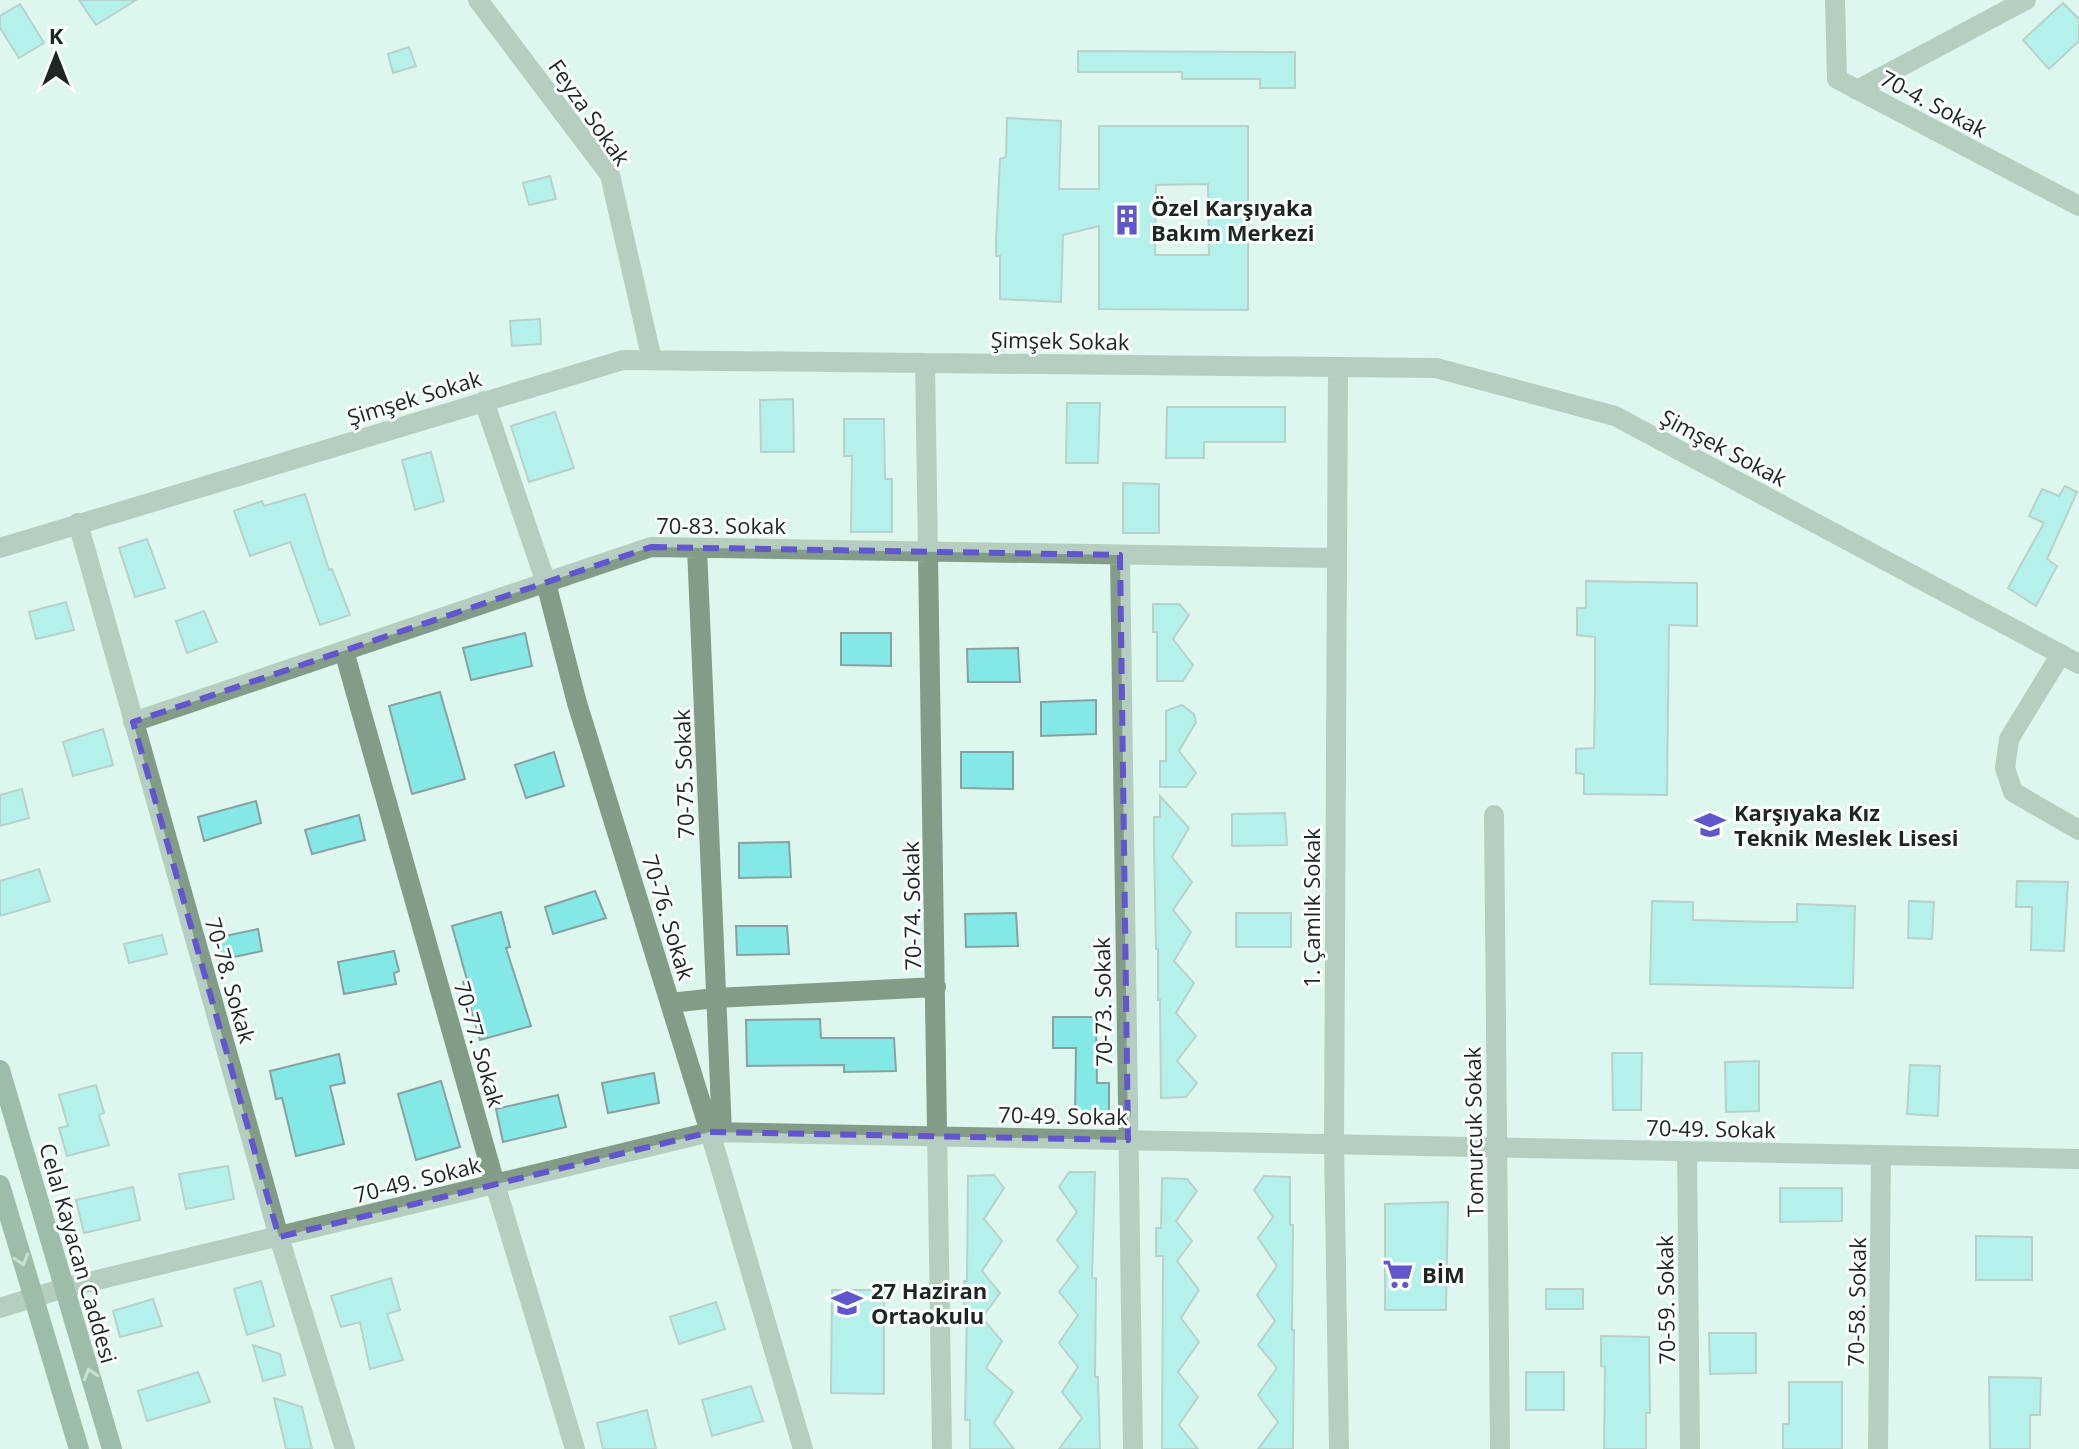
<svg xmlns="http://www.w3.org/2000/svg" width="2079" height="1449" font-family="'Open Sans',sans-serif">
<rect width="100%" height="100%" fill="#def7ee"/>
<path fill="#84e8e7" stroke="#89a2a1" stroke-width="2" fill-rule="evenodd" d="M79,0H136L96,25Z
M2063,3L2079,19V41L2049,69L2023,40Z
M20,4L44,43L19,58L0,28V16Z
M409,47L416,66L393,73L388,54Z
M1078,51L1295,52V88H1260V79H1182V72H1078Z
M1007,118L1061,121L1059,189H1099V126H1248V310L1099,309V226L1063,235L1061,302L1000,299V256H996V241L1000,159L1006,157ZM1208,184L1209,255H1155L1156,185Z
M550,176L556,199L529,205L523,183Z
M540,319L541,344L512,346L510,321Z
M793,399L794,452H761L760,400Z
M1067,403H1100L1098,463H1066Z
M1167,407H1285V442H1204V458H1166Z
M555,412L574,468L529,482L511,426Z
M844,419H884L885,479H892V532H851L852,456H844Z
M431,452L444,501L415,510L402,460Z
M1123,483L1159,484V533H1123Z
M2065,486L2077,492L2047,559L2057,566L2036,606L2008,588L2044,523L2029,516L2042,489L2059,496Z
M305,494L329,570L332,569L350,615L320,625L290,542L250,556L234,511L262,501L264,506Z
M147,539L165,588L135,597L119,548Z
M1586,581L1697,583V626L1669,625L1667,795L1584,794V774L1576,773V749L1594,748L1595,689V637L1577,635V608H1586Z
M66,602L74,630L36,639L29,612Z
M1153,604H1179L1189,615L1173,639L1193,665L1183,681H1157V632H1153Z
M204,611L217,642L187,653L176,621Z
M525,633L532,666L471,680L463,648Z
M841,633H891V666L841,665Z
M1018,648L1020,682H968L967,649Z
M440,692L465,779L412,794L389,706Z
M1096,700V734L1041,736V702Z
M1182,705L1194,714L1196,722L1179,751L1196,773L1186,787H1160V761H1166V711Z
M103,729L113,765L73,776L63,742Z
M554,752L564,786L526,798L515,765Z
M961,752H1013V789L961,788Z
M22,789L29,818L0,826V795Z
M1160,796L1189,828L1172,857L1192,882L1173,910L1191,932L1174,961L1194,983L1176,1013L1196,1036L1177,1061L1197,1083L1186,1097L1161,1098L1160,1000H1158V949H1156L1154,845V817H1160Z
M256,801L261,823L204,841L198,817Z
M1285,813L1287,845L1232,846V814Z
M359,815L365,840L312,854L305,830Z
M789,842L791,877L739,878V843Z
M39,869L50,901L0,916V881Z
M2017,881L2068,882L2064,951L2031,950L2032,907H2016Z
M595,891L606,918L553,934L545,907Z
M1652,901L1693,902V920L1771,922H1797V904L1855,906L1853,988L1650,984Z
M1909,901L1934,902L1932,939L1908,938Z
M501,912L510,947L506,948L531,1026L480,1040L463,982L467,980L452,926Z
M1016,913L1018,946L966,947L965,914Z
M1236,913H1291V947H1236Z
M736,926H787L789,954L737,955Z
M258,929L262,951L220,960L215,938Z
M162,935L167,954L129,963L124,944Z
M394,951L399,971L394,973L396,984L344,994L338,962Z
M1053,1017H1096L1097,1083H1109V1115H1075L1076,1048H1053Z
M820,1019L821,1038H894L896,1071L844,1072V1065L747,1066L746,1020Z
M1612,1053H1642L1641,1110H1613Z
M339,1054L345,1083L330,1086L344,1144L296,1156L282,1098L276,1099L270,1071Z
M1759,1061V1111L1726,1112L1725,1062Z
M1910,1065L1940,1066L1938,1116L1907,1114Z
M654,1073L659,1103L608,1113L602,1083Z
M441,1081L460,1147L416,1160L398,1094Z
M96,1085L104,1113L99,1115L109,1145L67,1156L59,1128L68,1126L59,1095Z
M558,1095L566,1127L503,1142L496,1109Z
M228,1166L234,1199L186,1209L179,1174Z
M1069,1172H1095L1092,1278H1096L1095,1377H1098L1100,1449H1059L1082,1418L1062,1392L1078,1367L1059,1343L1078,1315L1059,1292L1078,1267L1057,1240L1077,1212L1059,1187Z
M994,1175L1004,1188L984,1219L1002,1241L982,1271L1000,1293L982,1318L1002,1341L986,1368L1013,1392L994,1423L1014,1449H970V1420H965L967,1308H964V1281H967L968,1176Z
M1264,1176L1290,1177V1225H1293L1292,1330H1294L1293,1449H1258L1278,1422L1258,1395L1277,1368L1258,1345L1275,1321L1257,1295L1277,1266L1258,1238L1273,1217L1254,1190Z
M1162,1178L1187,1179L1197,1191L1176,1221L1192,1241L1177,1261L1199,1290L1181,1318L1199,1342L1178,1372L1198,1397L1179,1425L1198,1449H1162L1163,1256H1156V1228H1161Z
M133,1187L140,1220L84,1233L76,1200Z
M1780,1188H1842V1221L1780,1222Z
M1448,1202L1446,1310H1385V1204Z
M1976,1236L2032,1237V1280H1976Z
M391,1278L400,1310L387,1314L403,1360L370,1369L360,1322L341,1327L331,1296Z
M261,1281L274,1326L247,1335L234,1289Z
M1546,1289H1583V1309H1546Z
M832,1290H884V1394L831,1393Z
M153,1299L162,1326L120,1337L113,1311Z
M716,1302L725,1329L679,1344L670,1317Z
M1709,1333H1756V1373L1710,1374Z
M1601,1336L1649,1337L1650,1413H1646V1449H1604L1605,1367L1601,1366Z
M253,1345L280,1354L285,1375L263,1381Z
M198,1372L210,1402L147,1421L138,1391Z
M1526,1372H1564V1410H1526Z
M1989,1377L2041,1378L2040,1415H2030V1449H1990Z
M1789,1382H1842V1449H1783V1424H1789Z
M751,1386L763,1421L712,1436L702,1400Z
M274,1398L302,1407L312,1449H286Z
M647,1410L656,1449H603L597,1423Z"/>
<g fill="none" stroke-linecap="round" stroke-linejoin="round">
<path stroke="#839c87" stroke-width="20" d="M478,0L610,175L652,360
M1835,0L1837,79L2079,206
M1857,90L2026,0
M925,363L942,1449
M1338,367L1334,1144L1339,1449
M484,401L546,583L577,703L710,1132L803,1449
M78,523L279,1237L345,1449
M0,548L623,360L1436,368L1615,416L2079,664
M697,548L722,1132
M1120,555L1133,1449
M344,651L495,1184L575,1449
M2061,654L2009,739L2005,768L2013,792L2079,830
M133,722L651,547L1337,558
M1494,815L1500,1449
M670,1003L716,998L936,987
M1687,1151L1690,1449
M0,1308L64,1288L710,1132L2079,1159
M1878,1449L1881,1155"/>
<path stroke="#4e7455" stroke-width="20" d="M0,1070L112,1449
M0,1185L79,1449"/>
</g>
<defs><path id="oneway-chevron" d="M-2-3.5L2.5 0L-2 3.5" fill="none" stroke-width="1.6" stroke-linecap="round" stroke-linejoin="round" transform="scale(2)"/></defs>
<g stroke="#adc0b1">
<use href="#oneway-chevron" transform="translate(22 1260) rotate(73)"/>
<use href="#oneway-chevron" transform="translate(90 1374) rotate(-107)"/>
</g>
<path d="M0 0H2079V1449H0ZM651,547L1120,555L1128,1140L710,1132L279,1237L133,722Z" fill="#def7ee" fill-opacity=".55" fill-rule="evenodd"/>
<path fill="none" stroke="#6256cf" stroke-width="6" stroke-dasharray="16 10" stroke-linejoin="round" d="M651,547L1120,555L1128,1140L710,1132L279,1237L133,722Z"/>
<defs>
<g id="building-bare" transform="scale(2.4)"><path d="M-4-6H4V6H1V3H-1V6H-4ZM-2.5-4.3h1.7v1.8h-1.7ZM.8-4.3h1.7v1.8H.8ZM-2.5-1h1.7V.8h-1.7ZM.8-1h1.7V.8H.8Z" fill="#6256cf" stroke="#fafffd" stroke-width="2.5" paint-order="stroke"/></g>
<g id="school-bare" transform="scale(2.4)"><path d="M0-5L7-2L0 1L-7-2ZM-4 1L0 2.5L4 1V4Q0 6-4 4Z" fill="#6256cf" stroke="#fafffd" stroke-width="2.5" paint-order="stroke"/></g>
<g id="supermarket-bare" transform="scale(2.4)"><path d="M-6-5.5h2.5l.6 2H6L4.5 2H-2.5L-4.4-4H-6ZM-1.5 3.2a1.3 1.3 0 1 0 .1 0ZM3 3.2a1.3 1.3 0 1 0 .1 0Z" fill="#6256cf" stroke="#fafffd" stroke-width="2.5" paint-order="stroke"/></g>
</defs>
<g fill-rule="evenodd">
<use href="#building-bare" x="1127" y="220"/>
<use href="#school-bare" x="1710" y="825"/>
<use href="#supermarket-bare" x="1398" y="1274"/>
<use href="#school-bare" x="847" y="1303"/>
</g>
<g text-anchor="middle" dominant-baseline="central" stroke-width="6" stroke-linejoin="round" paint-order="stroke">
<g font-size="22" fill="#1d2623" stroke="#fafffd">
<text transform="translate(1934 103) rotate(28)">70-4. Sokak</text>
<text transform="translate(590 112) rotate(55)">Feyza Sokak</text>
<text transform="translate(1060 340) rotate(1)">Şimşek Sokak</text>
<text transform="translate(414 397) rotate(-17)">Şimşek Sokak</text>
<text transform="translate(1724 447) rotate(28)">Şimşek Sokak</text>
<text x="721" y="525">70-83. Sokak</text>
<text transform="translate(683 774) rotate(-92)">70-75. Sokak</text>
<text transform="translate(911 906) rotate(-91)">70-74. Sokak</text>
<text transform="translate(1311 908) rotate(-90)">1. Çamlık Sokak</text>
<text transform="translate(669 917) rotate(73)">70-76. Sokak</text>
<text transform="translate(231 980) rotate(74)">70-78. Sokak</text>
<text transform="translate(1102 1002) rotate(-91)">70-73. Sokak</text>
<text transform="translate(480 1044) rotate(74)">70-77. Sokak</text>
<text transform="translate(1063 1115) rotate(1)">70-49. Sokak</text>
<text transform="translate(1711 1128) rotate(1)">70-49. Sokak</text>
<text transform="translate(1473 1132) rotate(-91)">Tomurcuk Sokak</text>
<text transform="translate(417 1179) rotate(-14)">70-49. Sokak</text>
<text transform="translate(79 1253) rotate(74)">Celal Kayacan Caddesi</text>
<text transform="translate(1665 1300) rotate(-91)">70-59. Sokak</text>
<text transform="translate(1856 1302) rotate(-89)">70-58. Sokak</text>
</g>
<g font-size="22" font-weight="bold" fill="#1d2623" stroke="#fafffd" text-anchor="start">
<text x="1151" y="207">Özel Karşıyaka<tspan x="1151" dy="25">Bakım Merkezi</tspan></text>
<text x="1734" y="812">Karşıyaka Kız<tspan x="1734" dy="25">Teknik Meslek Lisesi</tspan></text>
<text x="1422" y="1274">BİM</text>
<text x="871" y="1290">27 Haziran<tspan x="871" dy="25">Ortaokulu</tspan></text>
</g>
</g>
<g transform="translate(56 56)" stroke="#fafffd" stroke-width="6" paint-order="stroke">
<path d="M0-6L14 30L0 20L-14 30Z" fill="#1d2623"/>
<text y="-12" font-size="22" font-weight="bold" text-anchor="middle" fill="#1d2623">K</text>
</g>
</svg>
